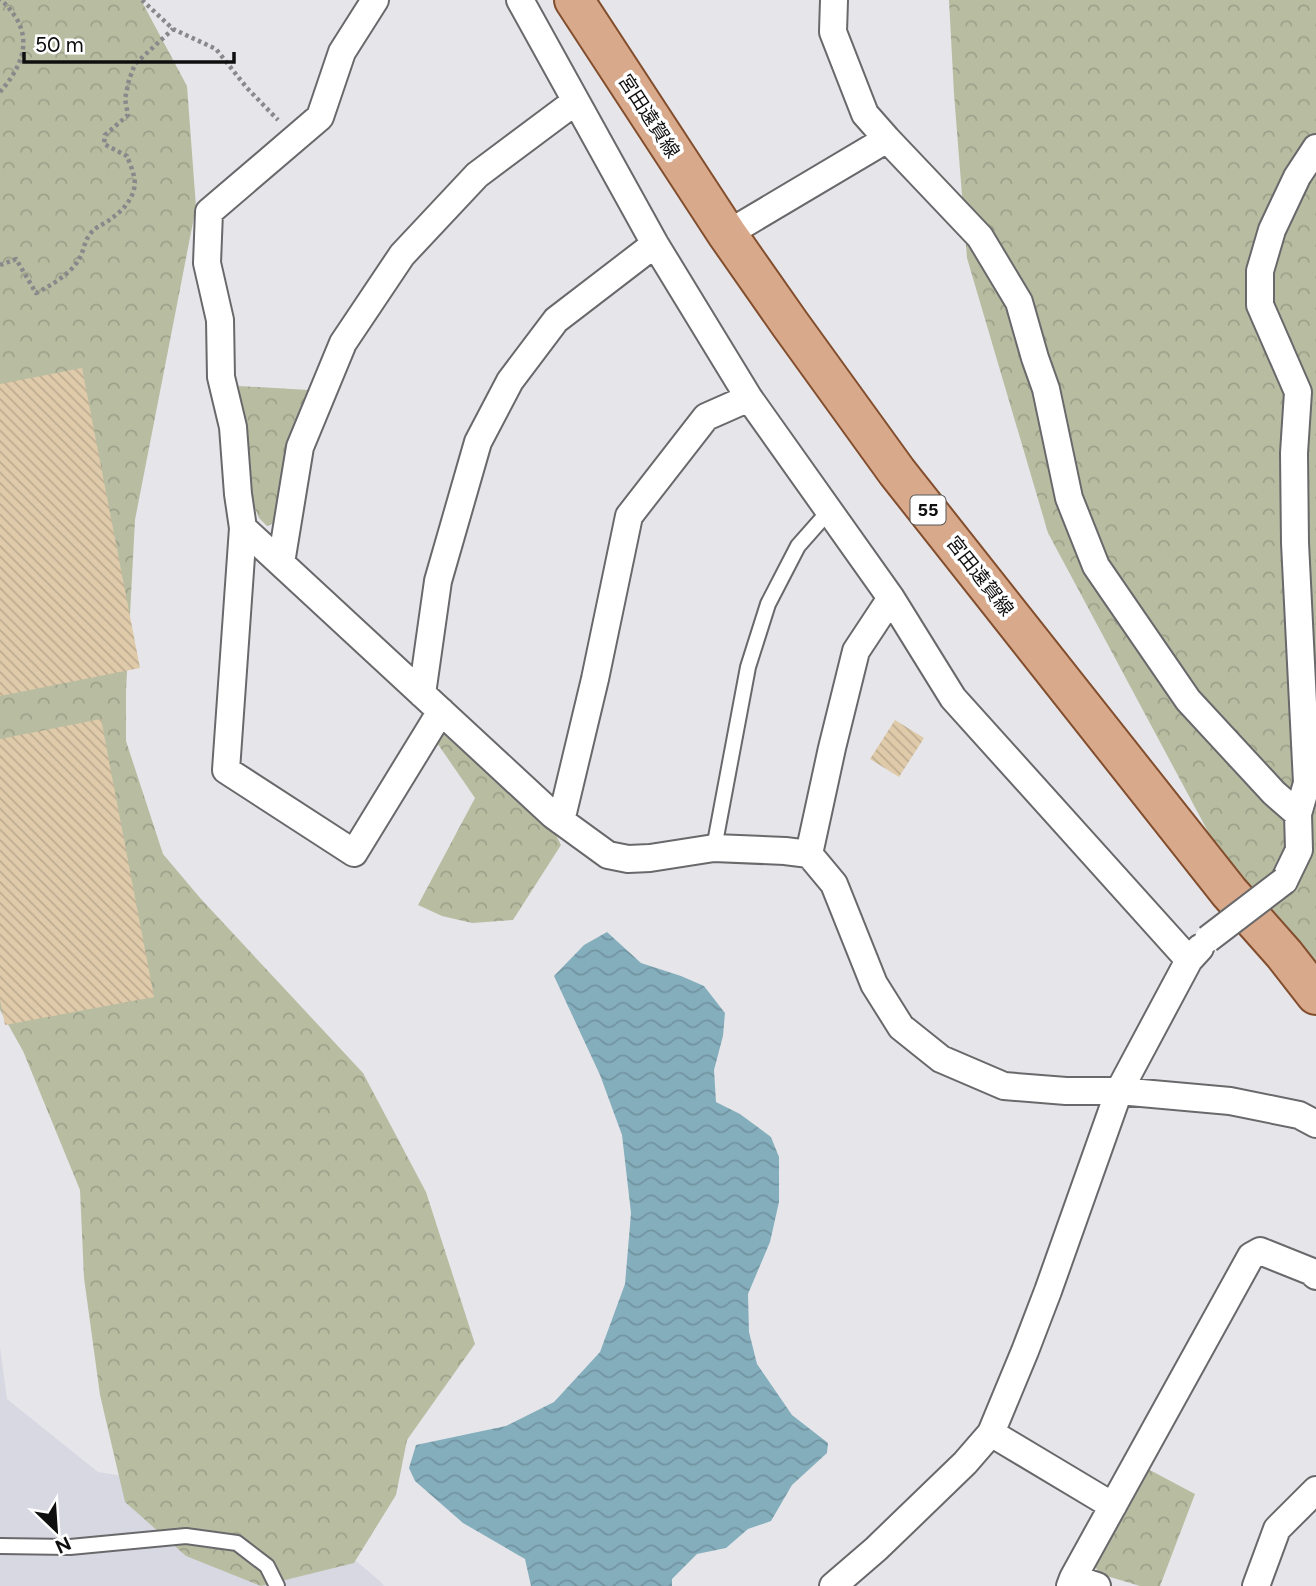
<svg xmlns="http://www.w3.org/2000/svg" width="1316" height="1586" font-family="Figtree,'Noto Sans JP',sans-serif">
<defs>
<pattern id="forest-crowns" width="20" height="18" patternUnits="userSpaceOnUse" patternTransform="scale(1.75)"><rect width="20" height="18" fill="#b8bda2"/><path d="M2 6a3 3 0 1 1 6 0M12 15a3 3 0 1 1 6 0" fill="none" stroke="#9da18a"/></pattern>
<pattern id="water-waves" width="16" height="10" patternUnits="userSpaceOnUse" patternTransform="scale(1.75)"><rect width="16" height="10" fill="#85aebd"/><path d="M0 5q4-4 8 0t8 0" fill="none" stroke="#7294a1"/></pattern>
<pattern id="building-back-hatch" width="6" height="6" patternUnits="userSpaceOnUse" patternTransform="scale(1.75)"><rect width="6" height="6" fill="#dfcaaa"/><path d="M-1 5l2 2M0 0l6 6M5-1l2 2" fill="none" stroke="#beac91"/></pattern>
</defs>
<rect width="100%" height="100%" fill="#e6e6ea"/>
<path fill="#d7d8e2" d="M0,1347L7,1399L98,1472L286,1502L381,1582L384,1586H0Z"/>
<path fill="url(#forest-crowns)" d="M0,0H141L187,86L196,207L135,520L126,691V741L163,854L201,899L363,1073L426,1192L475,1344L407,1440L396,1495L354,1563L261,1586L186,1556L125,1502L100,1395L84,1278L80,1190L23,1051L0,1010Z
M949,0H1316V988L1250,910L1048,533L967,258L954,94Z
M239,386L309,390L282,501C281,513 280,522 267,526L259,518L249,494Z
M449,732L553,829L561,845L513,920L472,923L442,916L418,905L475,798L435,740Z
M1146,1468L1195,1494L1160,1586H1140L1100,1574L1092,1562Z"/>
<path fill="url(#water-waves)" d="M607,932L641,963L681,976L704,986L725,1013L723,1036L714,1070L716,1102L740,1114L771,1137L779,1157V1202L770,1242L748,1294L749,1332L757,1364L792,1415L828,1443L827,1453L792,1485L771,1521L748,1529L726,1548L697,1554L672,1579V1586H531L525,1559L463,1523L415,1481L409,1468L416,1445L506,1426L554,1402L600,1352L625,1284L631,1213L622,1135L600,1075L554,976L584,945Z"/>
<path fill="url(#building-back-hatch)" d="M82,368L140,668L0,696V384Z
M101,719L154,997L5,1025L0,1000V739Z
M895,720L924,738L899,777L870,759Z"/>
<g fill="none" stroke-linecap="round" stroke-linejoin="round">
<g stroke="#69696c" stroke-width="18">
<path id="service" d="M714,848L748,667L768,604L798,546L828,512
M0,1546L70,1547L186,1536L237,1543L267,1566L277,1586"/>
</g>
<g stroke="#69696c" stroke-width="30">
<path id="minor" d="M375,0L342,52L320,117L209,212L207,263L220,320L221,377L233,427L238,494L243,528L553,815L608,855L628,859L650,858L714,848L785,851L809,854L834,884L874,984L901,1027L941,1059L1004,1086L1066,1091H1119L1230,1101L1299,1115L1316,1124
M520,0L655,244L749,398L891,598L953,698L1189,960
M834,0L833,32L865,114L887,139L980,237L1019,302L1035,358L1046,389L1069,498L1096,566L1188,700L1274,793L1298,814
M727,234L887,139
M243,528L226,770L354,853L441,711
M281,563L300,447L343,343L402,255L477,175L576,101
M422,694L438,581L478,442L510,381L556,320L655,244
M561,821L595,679L629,516L706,417L749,398
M809,854L832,748L856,651L891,598
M1284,881L1299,850L1298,814L1307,783L1295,543L1294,453L1298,392L1260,305V271L1272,230L1297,177L1316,148
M991,1433L1113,1506
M1073,1578L1251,1256L1260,1251L1310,1271L1316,1276
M833,1586L876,1549L965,1463L991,1433L1025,1351L1048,1291L1119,1091L1189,960L1200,948
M1070,1586L1073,1578L1097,1586
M1256,1586L1277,1529L1316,1490"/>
</g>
<g stroke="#824e2d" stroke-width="42">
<path id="primary" d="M574,0L727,234L790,324L897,472L1229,892L1284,954L1316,995"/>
</g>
<path stroke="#89898b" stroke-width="4.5" stroke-dasharray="3.5 3.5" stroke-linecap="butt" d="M142,0L173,29L216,49L247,88L278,120
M0,92C19,70 33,44 15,16C10,10 7,4 0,0
M0,265L16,259L36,293C49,287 73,272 79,259C84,251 84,242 90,234C96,226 105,224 112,218C125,209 138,193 134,177C133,170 129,162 127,156L104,144L105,135L128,115L125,99L129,80L135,64L173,29"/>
<use href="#service" stroke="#fff" stroke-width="14"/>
<use href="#minor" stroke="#fff" stroke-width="26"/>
<use href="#primary" stroke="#d9a98b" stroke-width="38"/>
<g stroke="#69696c" stroke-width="30" stroke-linecap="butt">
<path id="minor-bridge" d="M1208,939L1284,881"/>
</g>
<use href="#minor-bridge" stroke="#fff" stroke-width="26"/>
</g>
<g text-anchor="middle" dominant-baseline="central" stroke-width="7" stroke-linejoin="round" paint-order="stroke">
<rect fill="#fff" stroke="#575758" stroke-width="2" x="910.5" y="495.5" width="35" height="29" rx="5"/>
<g font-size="18" font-weight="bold" fill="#0f0f10">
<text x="928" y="510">55</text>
</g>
<g font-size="19" fill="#0f0f10" stroke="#fff">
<text transform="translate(649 116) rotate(57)">宮田遠賀線</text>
<text transform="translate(980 576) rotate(52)">宮田遠賀線</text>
</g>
</g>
<g transform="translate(56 1530) rotate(155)" stroke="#ffffff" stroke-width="5" paint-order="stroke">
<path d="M0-5L12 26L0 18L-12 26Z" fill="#0f0f10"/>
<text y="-10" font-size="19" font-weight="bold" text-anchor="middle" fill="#0f0f10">N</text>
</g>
<path d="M24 52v10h210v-10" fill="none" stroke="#0f0f10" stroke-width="3.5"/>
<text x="35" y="52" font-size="21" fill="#0f0f10" stroke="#ffffff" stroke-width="5" paint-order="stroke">50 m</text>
</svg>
